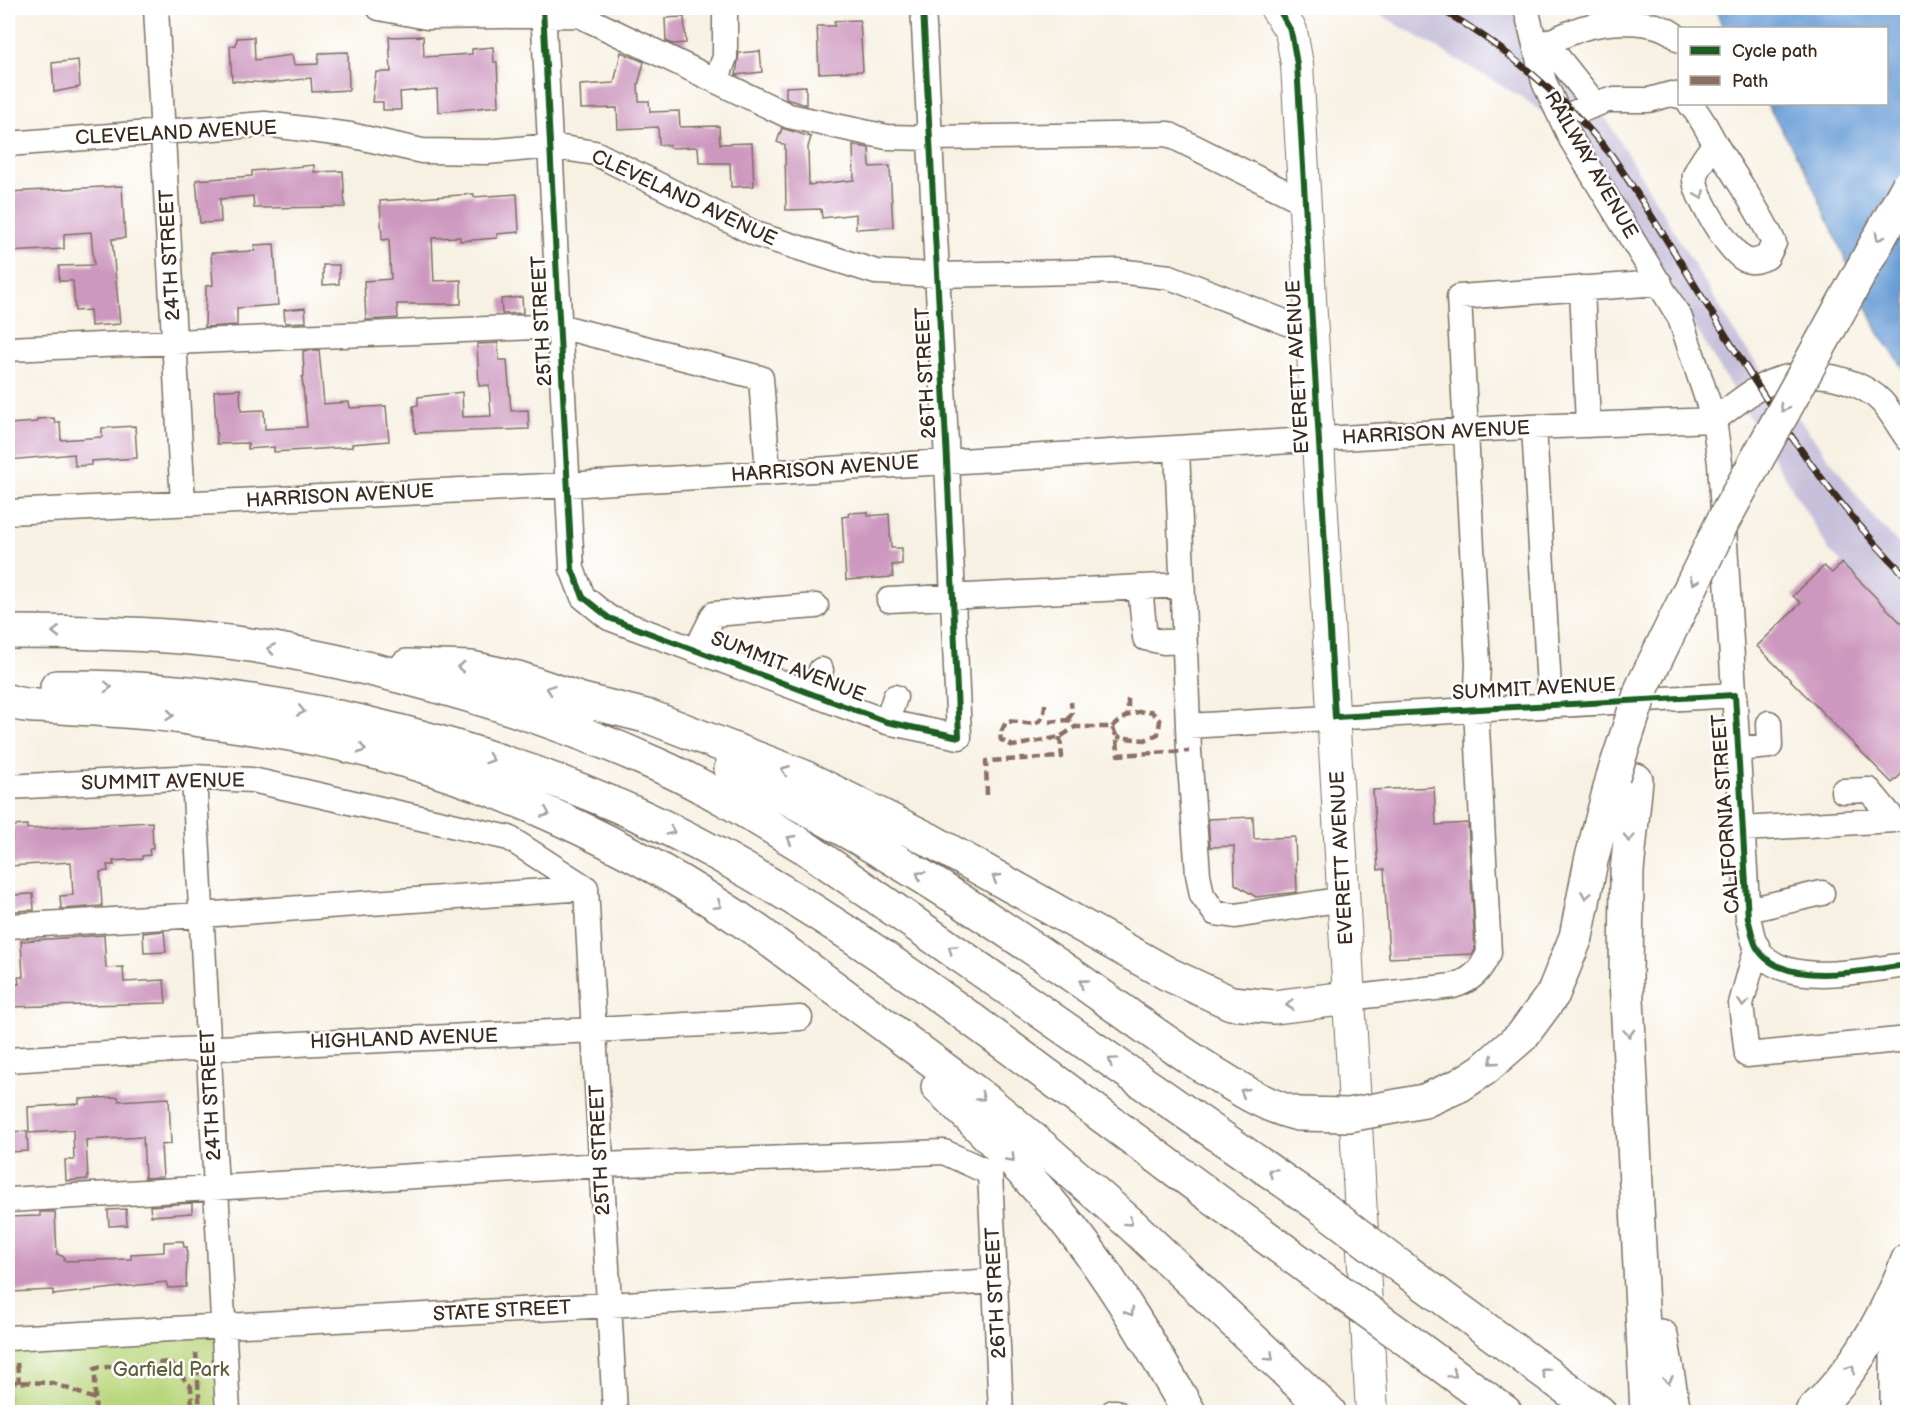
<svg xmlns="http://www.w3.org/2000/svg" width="1915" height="1420" font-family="'Balsamiq Sans',sans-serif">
<rect width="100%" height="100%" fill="#fff"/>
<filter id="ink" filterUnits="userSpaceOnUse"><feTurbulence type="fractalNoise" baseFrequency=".0167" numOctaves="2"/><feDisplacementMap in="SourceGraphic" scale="12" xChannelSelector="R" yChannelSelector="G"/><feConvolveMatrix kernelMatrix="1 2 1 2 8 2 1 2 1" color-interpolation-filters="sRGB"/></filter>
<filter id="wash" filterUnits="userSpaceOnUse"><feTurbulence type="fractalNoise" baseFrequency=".008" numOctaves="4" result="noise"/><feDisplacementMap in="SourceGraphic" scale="24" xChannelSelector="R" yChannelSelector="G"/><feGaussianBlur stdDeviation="1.35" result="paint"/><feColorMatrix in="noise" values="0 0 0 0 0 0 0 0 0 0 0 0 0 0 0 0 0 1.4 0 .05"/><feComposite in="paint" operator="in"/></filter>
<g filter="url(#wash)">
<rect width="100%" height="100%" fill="#f7f1e3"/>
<path fill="#c6c0da" d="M1369,8H1520L1569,57L1742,344L1875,519L1907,552V630L1829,550L1605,177L1573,136L1526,100Z"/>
<path fill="#b9d67c" stroke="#7a804d" stroke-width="1.5" d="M223,1324L228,1412H8V1338Z"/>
<path fill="#6b9ed7" stroke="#53647a" stroke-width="1.5" d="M1715,8H1907V373L1878,332L1807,173L1767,104H1886V28H1723Z"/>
<g id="blocks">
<path fill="#cd98bf" d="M684,17L686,43L672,44L666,41L665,18Z
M860,20L863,71L819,73L817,26H835L834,21Z
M423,36L424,57L472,54V49L493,47L494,62H497L499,106L438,112L437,89L400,92L401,110H383V102H372L376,72H391L389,37Z
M254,37L255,60L292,55L294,65L318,64L319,53L348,52L349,90L312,92L311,78L271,83L232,81L230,46L236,45L237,38Z
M760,51L762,72L736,75L739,53Z
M621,52L644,62L638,85L639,101H649L650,112L679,111L680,127L719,126L720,144L752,143L754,186L731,187L730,163H699L698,147L670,148V145H659L658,127L618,129L617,108L581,109L580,85L614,83Z
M78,60L80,87L54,92L52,63Z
M806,86V105L786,99V87Z
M782,128L811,137L808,147L809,185L854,180L853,145L869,148L870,167L890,166L893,227L856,229V214L822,218L821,209L786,210L785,145L777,142Z
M314,165V172L343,171L345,207L254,208L253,196L220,199L221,222L200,223L196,180L252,176V171Z
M122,186L125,238L112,239L120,324L91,326L90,310L75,311L73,281H59V266L94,265L91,232L64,234V249L8,252V192Z
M474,194V197L517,194L519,232L497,234V238L460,241V237L432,238L434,281L461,280V304H397L398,318L366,320L364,281L391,279L389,239L382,240L380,201Z
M274,244L278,305L237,308V325L205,327L206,286L213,285L211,253L255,251L254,245Z
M323,265H339V284L323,285Z
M522,297L523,313L502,314L501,299Z
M305,308L306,322L285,323L284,310Z
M498,343L499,360H507L511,411L528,410L529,429L415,433L413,406L418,405V397L462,392L463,417L491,416L489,385L479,386L477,344Z
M319,350L324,404L349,402L350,408L386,406L389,441L352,444V447L274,452V447L248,449V443L217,444L214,391L240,389L241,411L264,410L265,429L307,427L302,377L304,376L303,351Z
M54,418L55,423L60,422L61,440L102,437V428L135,426L137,458L91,461V465L75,466L74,454L9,460L8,424L37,422V419Z
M868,512V516L889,514L891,548H902V564L892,565L893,577L846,580L842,517L849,516L848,513Z
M1842,563L1908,630V768L1892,783L1757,646L1801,603L1793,596L1824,566L1832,573Z
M1434,787L1436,825L1468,823L1475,950L1472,954L1389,958L1384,869L1378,870L1373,790Z
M1253,817L1254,839L1295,837L1297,892L1256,897L1235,884L1234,846L1210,847L1208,819Z
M152,822L153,848L149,850L150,855L142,856V859L113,861L114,865H107L108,871L100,872L102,906L61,909L60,896L73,895L71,862L9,866L8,840H12V826L27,825V829Z
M31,894H33L34,910L13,911L12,895Z
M164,931L166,952L144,953L143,933Z
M104,935L106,968L123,967L124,982L164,980L166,1003L8,1007V984H19L18,977H23L21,941Z
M118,1097L119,1101L169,1098L171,1144L161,1145L163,1177L145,1178L143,1137L86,1140L88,1179L66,1181L65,1160H74L73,1130L29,1133L28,1107L79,1104V1099Z
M27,1131L28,1151L9,1152L8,1132Z
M192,1203V1213L151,1216L150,1206Z
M126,1209L127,1225L109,1226L108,1210Z
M40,1212H55L57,1254L64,1257V1261L131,1259V1254L164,1252V1242L183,1241L184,1247H187L186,1287L168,1288L166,1282L53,1295V1290L11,1292L8,1217L40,1216Z"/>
</g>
</g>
<g filter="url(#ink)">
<use href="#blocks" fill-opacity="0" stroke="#7d7063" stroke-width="1.5"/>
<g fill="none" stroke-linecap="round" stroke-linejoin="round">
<g stroke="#7d7063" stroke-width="27">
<path id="minor" d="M156,8L183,503
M379,8L427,17L579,15L789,116L887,137L931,138L1168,134L1305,202
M543,8L572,569L583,597L609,618L887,722L959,737L947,461L923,8
M1526,8L1544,82L1571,139L1680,318L1714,420L1720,463L1748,919C1751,927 1752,938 1756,946C1780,991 1866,969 1908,965
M1547,44L1595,104
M1535,45C1553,43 1569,31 1587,27C1613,20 1661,18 1680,40
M716,81L725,57V8
M1690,104C1703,118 1709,134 1719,150C1738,181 1759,210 1774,243L1767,257C1759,260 1754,263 1746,260C1731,255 1691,191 1695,175C1698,165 1709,152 1715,143
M1561,118L1607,100H1649L1671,94L1680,96
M8,144L265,124L350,135L422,151L487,152L550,146L595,153L758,235L876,272L938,275L1117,271L1170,277L1313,333
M1582,288L1588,425
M8,349L559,326L761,378L768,473
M1714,420C1755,390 1773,370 1826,376C1845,379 1867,387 1881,401C1891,411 1899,427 1908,439
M1534,427L1550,705
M1177,448L1189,751L1198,874L1202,895L1215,913L1235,916L1344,899
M8,512L566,485L1505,428L1714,420
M1140,587L1145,638L1164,642L1184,641
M889,600L1182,585
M696,650L714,614L816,606
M816,695L821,670
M887,722L895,697
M1188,726L1735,695
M1738,749L1770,746L1769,723
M194,777L228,1412
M8,787L194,777L252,780L509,838L586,888
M1743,829L1894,820L1869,790L1843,791
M586,888L615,1412
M1748,910L1822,893
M8,926L201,915L586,888
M1757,946L1741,1004L1747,1055L1908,1039
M1348,998L1453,986C1473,980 1480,971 1489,953L1476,709L1478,664L1459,297L1660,283
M8,1060C272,1042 536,1036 800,1018
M8,1200L601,1165L944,1152L990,1173L1001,1412
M8,1338L609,1305L996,1281
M1113,1412H1116"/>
</g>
<g stroke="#7d7063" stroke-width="34">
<path id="major" d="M1276,8L1291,31L1297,64L1372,1412"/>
</g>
<g stroke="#7d7063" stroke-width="36">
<path id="highway" d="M8,632C96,632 187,633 274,649C406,673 538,711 660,766C711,789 758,819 806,848L1320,1206
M407,666L472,668L518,678L582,700L650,717L802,776L928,839L1168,974L1231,1003L1274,1007L1348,998
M57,687C275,684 527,751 719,855C832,917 937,993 1040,1070C1135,1140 1229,1210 1323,1279
M8,701C24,707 44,706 62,707C103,710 147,711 188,718C237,726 287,732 336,743C486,776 629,843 756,930L987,1101L1046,1150L1133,1226L1329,1412
M731,769C845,825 954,894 1059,966C1109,1000 1157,1038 1209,1070C1238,1088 1264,1106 1298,1114
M1636,780L1627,871L1626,978L1647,1412
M938,1087C988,1134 1037,1183 1079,1238C1121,1293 1155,1353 1189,1412
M1424,1101L1460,1085L1483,1070L1522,1036L1553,994L1576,937L1591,861L1613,777
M1402,1268L1599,1412
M1661,1336L1674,1412
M1406,1339L1505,1412
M1812,1412C1856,1370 1886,1317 1908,1260
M1897,1412V1357L1908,1308"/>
</g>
<use href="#minor" stroke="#fff" stroke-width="24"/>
<use href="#major" stroke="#fff" stroke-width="32"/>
<use href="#highway" stroke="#fff" stroke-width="33"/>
<g stroke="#3b2a1e" stroke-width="7">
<path id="rail" d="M1439,8C1506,47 1563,96 1612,156C1709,297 1785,457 1908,578"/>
</g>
<use href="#rail" stroke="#fff" stroke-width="4.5" stroke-dasharray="14" stroke-linecap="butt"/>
<g stroke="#7d7063" stroke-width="36" stroke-linecap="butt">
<path id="highway-bridge" d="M1613,777L1642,688L1723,521L1908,186
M1298,1114L1349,1115L1424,1101
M1320,1206L1402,1268
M1323,1279L1406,1339"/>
</g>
<use href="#highway-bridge" stroke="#fff" stroke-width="33"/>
<path stroke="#8d6e63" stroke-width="4.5" stroke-dasharray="9 4.5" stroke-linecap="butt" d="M1128,699V713
M1045,704C1044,736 1022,718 1006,722L1000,734L1001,740L1013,746L1060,737L1075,727H1112L1117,737L1118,755L1189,751
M1068,720L1072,713L1071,702
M1049,722L1068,720L1075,727
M1112,727C1127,714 1131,712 1151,711L1160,721L1158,734L1145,740L1117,737
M987,795L986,761L1062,757L1060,737
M196,1353L200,1412
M17,1363L19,1383
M8,1382L53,1383L95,1399L96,1412
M95,1399V1368L170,1362L191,1387L192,1412"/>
<g stroke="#fff" stroke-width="10">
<path id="cycleway" d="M543,8L572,569L583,597L609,618L887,722L959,737L947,461L923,8
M1278,8L1291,31L1297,64L1335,717L1735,695L1748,919C1751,927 1752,938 1756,946C1780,991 1866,969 1908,965"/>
</g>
<use href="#cycleway" stroke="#1b5e20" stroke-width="6"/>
</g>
<defs><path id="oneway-chevron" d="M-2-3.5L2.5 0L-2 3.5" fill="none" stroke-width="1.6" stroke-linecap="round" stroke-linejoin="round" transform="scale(1.5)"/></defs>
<g stroke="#a79f9a">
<use href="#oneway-chevron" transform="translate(1700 195) rotate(68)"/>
<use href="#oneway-chevron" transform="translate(1879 237) rotate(119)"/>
<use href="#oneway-chevron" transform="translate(1784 408) rotate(119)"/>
<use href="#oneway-chevron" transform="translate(1694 581) rotate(115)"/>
<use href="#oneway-chevron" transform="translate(56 632) rotate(-180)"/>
<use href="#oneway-chevron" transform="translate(271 649) rotate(-171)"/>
<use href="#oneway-chevron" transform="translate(461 667) rotate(-177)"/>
<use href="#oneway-chevron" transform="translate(108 687) rotate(2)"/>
<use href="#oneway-chevron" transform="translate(550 689) rotate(-161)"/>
<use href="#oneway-chevron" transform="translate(301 711) rotate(11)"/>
<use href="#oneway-chevron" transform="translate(170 715) rotate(6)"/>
<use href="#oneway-chevron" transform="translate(362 749) rotate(14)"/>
<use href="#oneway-chevron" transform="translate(490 759) rotate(18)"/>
<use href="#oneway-chevron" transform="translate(785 770) rotate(-158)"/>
<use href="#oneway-chevron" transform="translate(546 813) rotate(24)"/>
<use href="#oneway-chevron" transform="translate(671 831) rotate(26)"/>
<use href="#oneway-chevron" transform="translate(1629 838) rotate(95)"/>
<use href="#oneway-chevron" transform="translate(791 839) rotate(-149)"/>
<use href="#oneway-chevron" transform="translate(920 875) rotate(-148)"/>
<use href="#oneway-chevron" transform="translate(996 878) rotate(-150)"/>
<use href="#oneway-chevron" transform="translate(1586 895) rotate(99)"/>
<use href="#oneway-chevron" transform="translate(718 905) rotate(32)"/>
<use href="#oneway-chevron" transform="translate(952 949) rotate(-145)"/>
<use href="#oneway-chevron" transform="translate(1083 983) rotate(-144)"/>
<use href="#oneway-chevron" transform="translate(1743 1003) rotate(96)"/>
<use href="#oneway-chevron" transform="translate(1290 1005) rotate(174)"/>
<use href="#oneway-chevron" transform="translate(1629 1033) rotate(87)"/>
<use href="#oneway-chevron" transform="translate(1112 1061) rotate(-145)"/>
<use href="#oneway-chevron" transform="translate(1493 1061) rotate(139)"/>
<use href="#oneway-chevron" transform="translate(1244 1092) rotate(-149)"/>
<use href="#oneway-chevron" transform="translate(981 1097) rotate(37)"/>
<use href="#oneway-chevron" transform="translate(1011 1158) rotate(46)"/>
<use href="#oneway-chevron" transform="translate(1272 1172) rotate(-145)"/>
<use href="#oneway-chevron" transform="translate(1129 1222) rotate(42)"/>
<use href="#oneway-chevron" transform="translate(1130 1312) rotate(58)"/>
<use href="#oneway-chevron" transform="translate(1270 1357) rotate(44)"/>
<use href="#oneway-chevron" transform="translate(1851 1369) rotate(-56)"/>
<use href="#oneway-chevron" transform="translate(1545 1372) rotate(-144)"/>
<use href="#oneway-chevron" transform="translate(1453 1374) rotate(37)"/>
<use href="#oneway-chevron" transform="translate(1668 1380) rotate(80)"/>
</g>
</g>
<g text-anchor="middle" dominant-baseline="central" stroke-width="5" stroke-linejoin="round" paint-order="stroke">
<g font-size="20" fill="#3b2a1e" stroke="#fff">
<text transform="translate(176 133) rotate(-3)">CLEVELAND AVENUE</text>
<text transform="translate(1591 165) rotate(60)">RAILWAY AVENUE</text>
<text transform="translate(684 198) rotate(25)">CLEVELAND AVENUE</text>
<text transform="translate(170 255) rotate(-93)">24TH STREET</text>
<text transform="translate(542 321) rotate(-93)">25TH STREET</text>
<text transform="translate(1298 367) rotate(-93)">EVERETT AVENUE</text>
<text transform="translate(926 373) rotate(-93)">26TH STREET</text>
<text transform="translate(1436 433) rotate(-3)">HARRISON AVENUE</text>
<text transform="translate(825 469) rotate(-4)">HARRISON AVENUE</text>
<text transform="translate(340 496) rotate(-3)">HARRISON AVENUE</text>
<text transform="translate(788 667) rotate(21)">SUMMIT AVENUE</text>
<text transform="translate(1534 689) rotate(-3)">SUMMIT AVENUE</text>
<text transform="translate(163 782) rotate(-1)">SUMMIT AVENUE</text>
<text transform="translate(1726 814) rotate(-94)">CALIFORNIA STREET</text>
<text transform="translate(1342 858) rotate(-93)">EVERETT AVENUE</text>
<text transform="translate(404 1039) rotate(-2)">HIGHLAND AVENUE</text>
<text transform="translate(211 1095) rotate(-93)">24TH STREET</text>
<text transform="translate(600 1150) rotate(-93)">25TH STREET</text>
<text transform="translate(996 1293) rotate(-93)">26TH STREET</text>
<text transform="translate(502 1311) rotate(-3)">STATE STREET</text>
</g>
<g font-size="20" fill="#615e3a" stroke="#fff">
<text x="171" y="1370">Garfield Park</text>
</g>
</g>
<rect width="1915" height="1420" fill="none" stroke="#fff" stroke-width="30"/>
<rect x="1678" y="27" width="210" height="78" fill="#ffffff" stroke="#b1aaa5" stroke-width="1.5"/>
<rect x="1690" y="46" width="30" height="9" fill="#1b5e20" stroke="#b1aaa5" stroke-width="1.5"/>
<text x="1732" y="57" font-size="18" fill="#3b2a1e">Cycle path</text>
<rect x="1690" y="76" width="30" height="9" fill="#8d6e63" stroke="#b1aaa5" stroke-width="1.5"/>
<text x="1732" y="87" font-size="18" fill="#3b2a1e">Path</text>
</svg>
